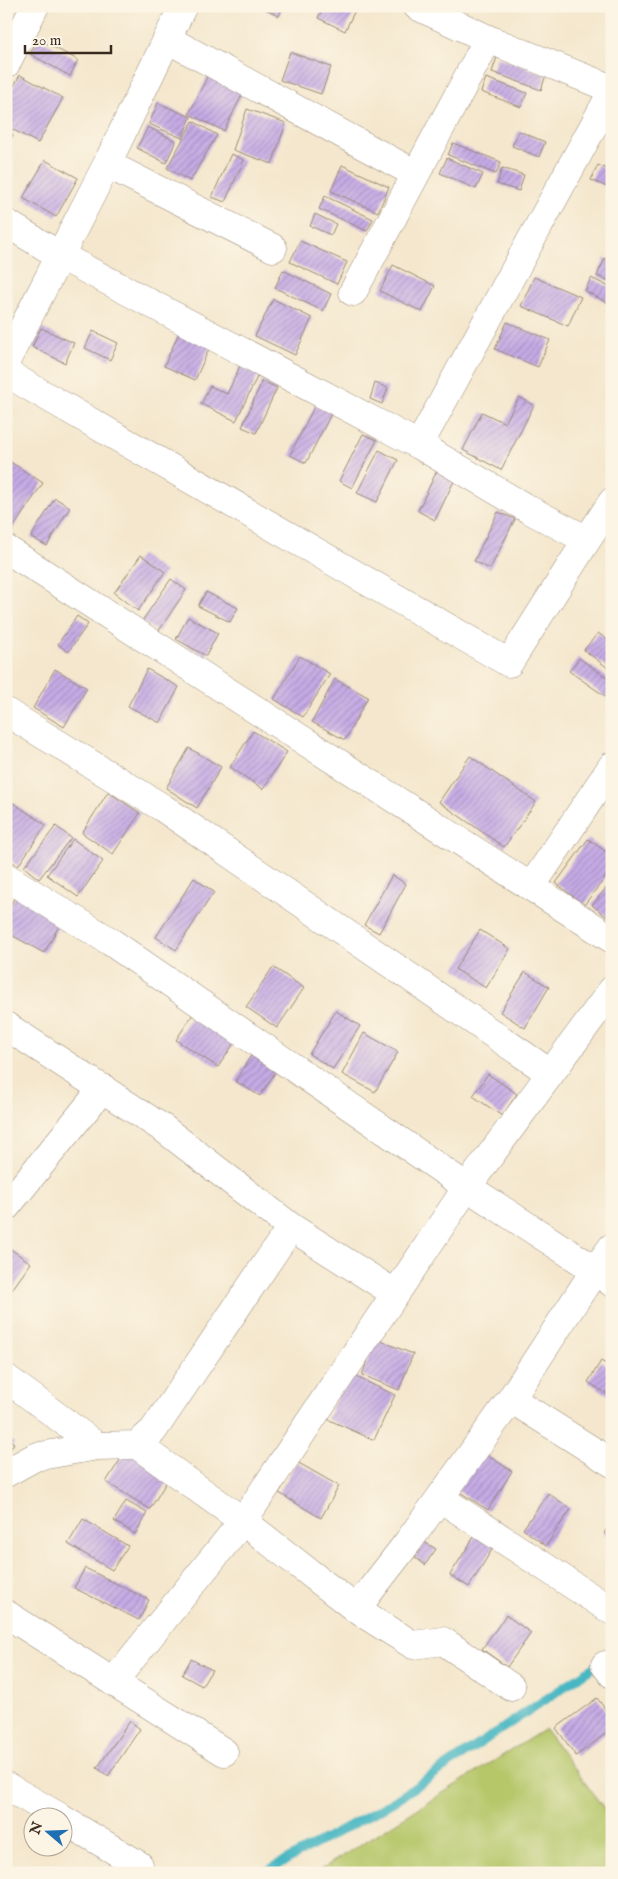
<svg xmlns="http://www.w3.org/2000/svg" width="618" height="1879" font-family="'IM FELL English',serif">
<defs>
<pattern id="building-hatch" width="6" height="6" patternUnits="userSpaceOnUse" patternTransform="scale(1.25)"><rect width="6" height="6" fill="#c6ace6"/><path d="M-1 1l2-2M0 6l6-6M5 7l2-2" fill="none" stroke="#a28cba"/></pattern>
</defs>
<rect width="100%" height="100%" fill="#fcf5e5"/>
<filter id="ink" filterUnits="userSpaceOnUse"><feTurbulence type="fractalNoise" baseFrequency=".02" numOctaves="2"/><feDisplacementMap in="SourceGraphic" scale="10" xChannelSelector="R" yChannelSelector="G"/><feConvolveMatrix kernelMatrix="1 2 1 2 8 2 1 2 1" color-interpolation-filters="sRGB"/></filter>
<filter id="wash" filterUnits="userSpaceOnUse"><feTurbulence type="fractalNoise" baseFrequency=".0096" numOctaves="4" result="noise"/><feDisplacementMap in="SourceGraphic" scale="20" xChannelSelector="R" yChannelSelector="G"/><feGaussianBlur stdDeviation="1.12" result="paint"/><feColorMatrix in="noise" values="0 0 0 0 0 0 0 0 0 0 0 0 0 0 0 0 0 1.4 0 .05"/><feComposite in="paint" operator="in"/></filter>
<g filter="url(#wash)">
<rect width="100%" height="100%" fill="#f4e7cd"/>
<path fill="#b6c76a" stroke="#787844" d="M545,1729L612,1819V1873H315Z"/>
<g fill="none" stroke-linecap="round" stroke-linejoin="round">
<path stroke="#49b7c3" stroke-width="9" d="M263,1873L393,1802L601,1662"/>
</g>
<g id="blocks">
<path fill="url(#building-hatch)" d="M259,6H283L279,16Z
M324,6H357L345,31L318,18Z
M38,39L78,60L70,76L30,54Z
M290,52L331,67L321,94L280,80Z
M497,57L546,75L541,90L492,72Z
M209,73L244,91L224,131L189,114Z
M20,75L63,98L38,143L6,126V100Z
M486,78L527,93L521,107L481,92Z
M158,103L191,117L182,138L149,124Z
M247,109L286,123L272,164L233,150Z
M193,121L217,135L190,181L167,168Z
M148,127L176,141L166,163L137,148Z
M519,131L545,142L539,157L512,146Z
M6,132L13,135L6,147Z
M453,143L501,162L496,174L448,155Z
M231,154L244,160L225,202L212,197Z
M447,158L483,174L476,189L440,173Z
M45,160L78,178L56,217L23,198Z
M342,165L389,187L378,212L331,191Z
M598,165L612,171V189L591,180Z
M502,168L524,175L519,191L497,184Z
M325,196L373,219L367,231L319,209Z
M315,214L336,224L331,235L310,226Z
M300,241L347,262L337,284L290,262Z
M605,258L612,261V282L597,276Z
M393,265L435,286L422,312L380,291Z
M283,270L331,294L323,311L275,288Z
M534,277L581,297L568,326L521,306Z
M591,278L612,288V305L585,291Z
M273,299L312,318L295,355L255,336Z
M507,322L550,340L538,367L495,349Z
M182,326L213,340L195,380L164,366Z
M41,328L74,343L65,363L32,347Z
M93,331L118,343L110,360L85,348Z
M240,366L258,375L236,421L201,404L210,386L227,394Z
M262,381L277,388L256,433L242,427Z
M375,383L388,388L382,404L370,399Z
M519,397L534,405L501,470L463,450L482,412L505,423Z
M316,403L332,412L306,463L290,455Z
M363,434L377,440L352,488L339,481Z
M379,450L398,460L377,502L357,493Z
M6,459L43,483L11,531L6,528Z
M438,468L456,477L435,520L418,511Z
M55,498L70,507L47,546L31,537Z
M498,512L515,519L490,569L474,561Z
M141,555L165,572L138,611L114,593Z
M171,579L186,590L158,632L142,621Z
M206,592L238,608L230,622L198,606Z
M77,616L88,624L68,652L58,644Z
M188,617L218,633L206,656L176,639Z
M598,633L612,643V671L584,650Z
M300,656L330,674L303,717L274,699Z
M579,658L612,681V701L569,671Z
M55,669L87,688L64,727L33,708Z
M147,669L179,687L160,723L128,706Z
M335,679L368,697L345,740L312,722Z
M253,731L287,752L263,789L230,767Z
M189,748L221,767L197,808L166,788Z
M470,756L536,802L504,847L439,802Z
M108,792L140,813L113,854L82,833Z
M6,798L46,825L18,866L6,857Z
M56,826L71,838L39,879L24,867Z
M73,839L103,861L78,897L47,875Z
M588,839L612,856V869L584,905L556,883Z
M392,875L406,884L379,933L364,925Z
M194,878L214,892L176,950L156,937Z
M612,881V921L592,905Z
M17,893L63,919L44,953L6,932V913Z
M480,930L510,949L486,988L455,969Z
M273,967L304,988L277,1028L246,1007Z
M525,972L549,987L525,1028L500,1012Z
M199,1005L241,1033L218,1067L176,1040Z
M336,1011L360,1026L333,1069L309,1054Z
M364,1033L398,1052L375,1092L342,1074Z
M254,1051L279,1066L260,1096L235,1081Z
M488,1074L517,1094L502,1116L473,1096Z
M6,1246L31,1263L6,1298Z
M376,1339L413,1354L399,1390L362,1375Z
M601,1361L612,1368V1397L588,1382Z
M348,1373L395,1395L374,1440L327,1419Z
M6,1438L14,1443L6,1456Z
M127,1449L170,1476L150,1509L106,1482Z
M482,1452L512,1471L488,1510L458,1491Z
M297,1462L339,1486L321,1518L279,1493Z
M548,1493L571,1509L546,1546L523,1529Z
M126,1501L147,1513L135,1534L114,1521Z
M83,1519L128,1546L112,1570L68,1544Z
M612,1522V1539L604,1533Z
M477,1532L496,1543L469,1587L450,1575Z
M424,1542L436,1549L425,1565L415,1557Z
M85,1568L149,1600L139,1620L74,1588Z
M506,1615L531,1633L507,1667L482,1649Z
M191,1659L212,1670L202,1686L182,1675Z
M597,1698L612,1718V1729L576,1756L556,1728Z
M130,1721L140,1729L108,1776L97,1768Z"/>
</g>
</g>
<g filter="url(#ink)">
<use href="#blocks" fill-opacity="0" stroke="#988876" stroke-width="1"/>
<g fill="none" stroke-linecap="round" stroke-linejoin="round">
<g stroke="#988876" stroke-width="29">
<path id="minor" d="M417,6L488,39L612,89
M167,39L416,174
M6,64L35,6
M107,164L273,248
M6,223L59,255L419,445L528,509L587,540L509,663L6,373
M353,292L488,39
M6,361L107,164L183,6
M419,445L612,92
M587,540L612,502
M6,549L612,939
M6,712L163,808L550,1073
M6,877L111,942L467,1187L595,1270L612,1283
M531,887L612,766
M6,1026L164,1129L291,1227L396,1294
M6,1207L103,1088
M612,1247L595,1270L511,1399L612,1463
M6,1378L97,1446L137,1445L153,1431L291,1227
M137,1445L243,1521L356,1609L408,1542L511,1399
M6,1473L35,1457L97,1446
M440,1498L612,1611
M356,1609L413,1645L443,1641L511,1687
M6,1614L224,1752
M605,1665L612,1674
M113,1682L243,1521L467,1187L612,990
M6,1786L58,1816
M62,1819L139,1865"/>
</g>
<use href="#minor" stroke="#fff" stroke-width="28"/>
</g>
</g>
<rect width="618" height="1879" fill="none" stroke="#fcf5e5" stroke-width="25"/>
<g transform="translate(48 1832) rotate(289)"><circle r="24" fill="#fcf5e5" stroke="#afa495"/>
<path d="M0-4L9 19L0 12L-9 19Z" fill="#1f6fb2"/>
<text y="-8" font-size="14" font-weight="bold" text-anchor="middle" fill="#3b2a1e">N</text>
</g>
<path d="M25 45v8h86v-8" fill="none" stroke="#3b2a1e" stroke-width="2.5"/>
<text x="32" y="45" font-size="15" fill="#3b2a1e" stroke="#fcf5e5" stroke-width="4" paint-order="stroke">20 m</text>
</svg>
